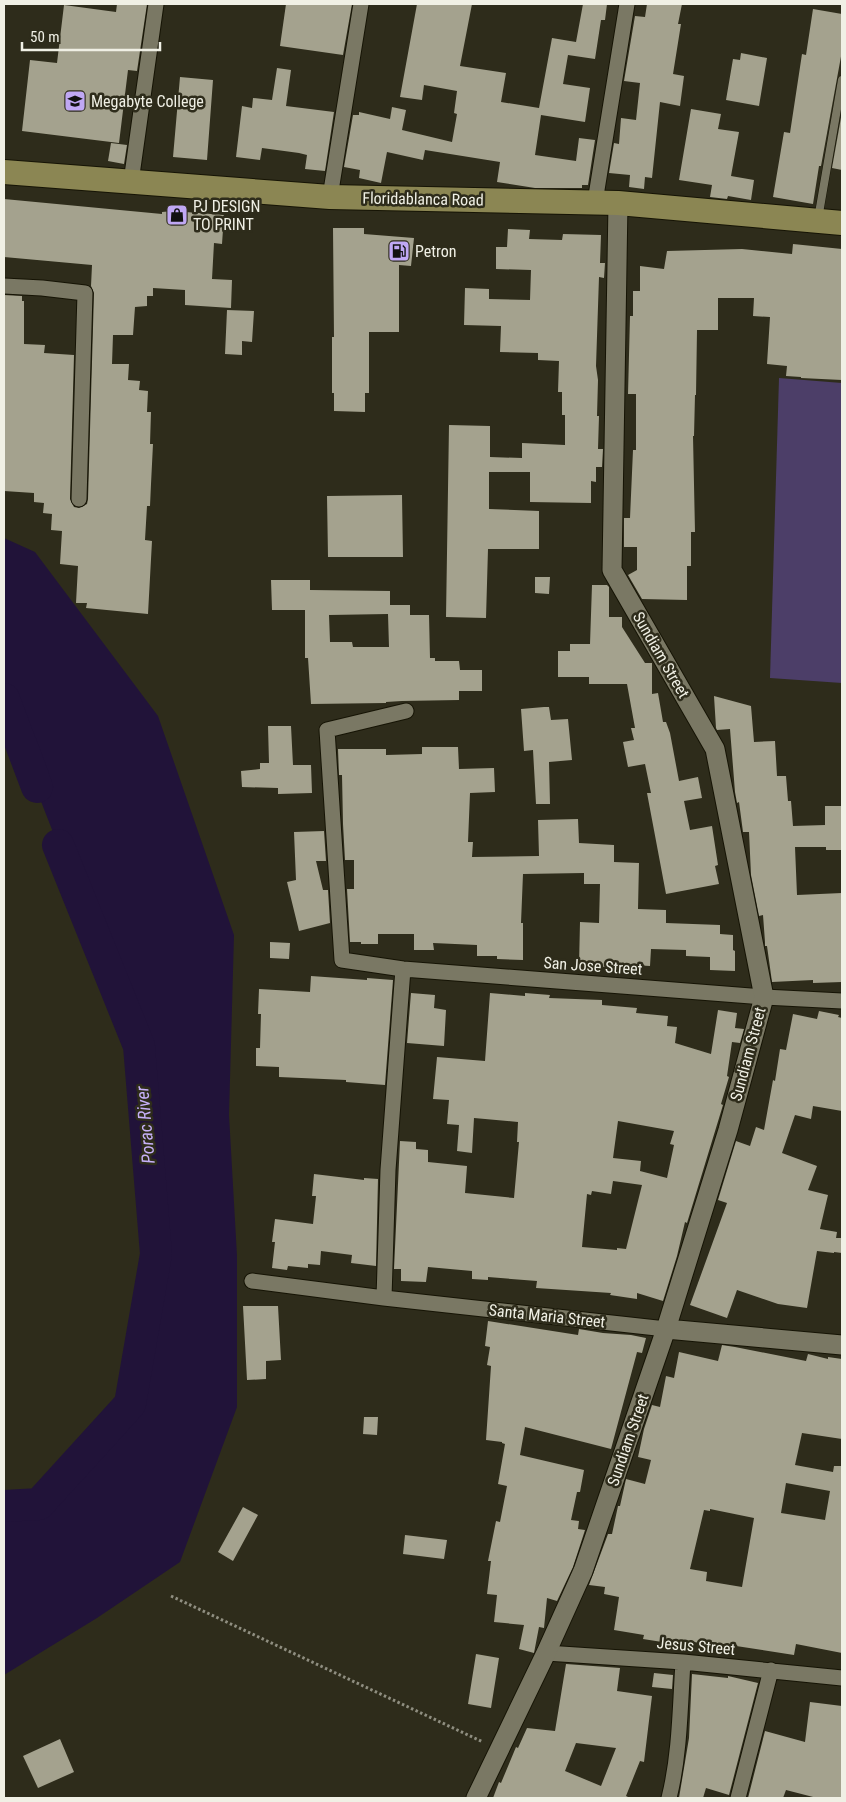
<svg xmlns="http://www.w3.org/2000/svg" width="846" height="1802" font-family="'Roboto Condensed',sans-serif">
<rect width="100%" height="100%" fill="#2e2c1b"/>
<path fill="#4c3e68" d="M779,378L842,383V683L770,678Z"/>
<path fill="#211339" d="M4,538L35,552L158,716L234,935L229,1115L237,1256V1407L180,1562L97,1618L4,1675V1514L39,1504L108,1446L153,1361L158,1165L132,1000L72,881L35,786L4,695Z"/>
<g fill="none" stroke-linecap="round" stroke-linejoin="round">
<path stroke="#211339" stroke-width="32" d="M4,699L37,787
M4,1506L39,1504L130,1404L156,1254L139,1046L58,845"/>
</g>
<path fill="#a4a28e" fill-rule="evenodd" d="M117,4H147L137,71L128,70L119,143L22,131L30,60L57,63L64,5L116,12Z
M286,4H352L343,55L280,46Z
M417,4H472L460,66L506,73L501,102L539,108L552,38L576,42L583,4H607L605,20H601L595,59L568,55L563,84L590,88L585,122L541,115L535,155L576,161L579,138L595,140L588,185H582V188H535L497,182L500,162L425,150L423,160L387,152L381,183L359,178L360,170L344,167L353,115H359V112L390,119L392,107L406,110L402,130L452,142L457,114L454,113L457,91L424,85L422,100L400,97Z
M647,4H682L678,24H681L673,74L684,76L680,106L660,102L652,178L645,177L644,189L629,187L630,175L609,173L614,143L619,144L621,118L636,120L640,83L624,81L635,16L645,17Z
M813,9L842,14V51L821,166H819L813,204L773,197L784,132L790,133L802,54L806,55Z
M741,53L767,58L759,106L726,100L733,59L740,60Z
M277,68L291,70L286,106L334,112L325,171L305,169L307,155L299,153L262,148L260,160L236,157L242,106L252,108L253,98L272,100Z
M180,77L213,80L207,160L173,157Z
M691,109L721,114L718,129L739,132L731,176L754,180L751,200L728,196L727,199L710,197L712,185L679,180Z
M842,112V170L832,168Z
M111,143L127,145L124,164L108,161Z
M4,199L162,214V212L173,211L224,215L222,244L214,243L212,279L232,280L231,308L185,305V290L153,288V296H147V306L135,307L133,335H113L112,364H129L128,380L140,381L139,390L148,391L147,412H151L150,444H153L151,484L150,506H147L145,540L152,541L148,614L86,608L87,603H76L78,566L60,564L62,531L51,530L52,514L43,513L44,503L34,502V493L4,491V295L22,296V301H24V344L45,345L44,353L74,355L70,499L74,507L79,508L87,504L88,499L94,293L91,286L92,265L4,257Z
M333,228H364V234L414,238L411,266L399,265V332H369V393H365V412L334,411V393H332V337H334Z
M508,229L530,230L529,239L562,240L563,234L601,235L600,263H605L604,278L599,277L596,366L598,380L597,416H599L598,449H603L602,467H596V482L591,481V503L530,502V472H489V509L539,511V549H488L486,618L446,617L449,425L490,426V457L522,458V443L565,445V415H562V392H558L559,361L538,360V353L500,352L501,326L464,325L465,288L489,289V299L530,300L531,270L496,269V247H507Z
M793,244L842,249V380L801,378V377L786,376L787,366L767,364L770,317L753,316L754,298H718V330H697L696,395H695L694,436H693L695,532H691V566H687V600L642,599L628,575L637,570V547H624V518H630L633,450H636V394H628L630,316H633V291H640V266L664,269L667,251L742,249L792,254Z
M227,310L254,311L252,342L242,341V355L225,354Z
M402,495L403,557H328L327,496Z
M535,577H550L549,594L535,593Z
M271,580H310V590L390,591V605H410V615H429L430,658H435V661H459L460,670H482V691H459V700L402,701L386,702V703L311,704L308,658H305V610H272ZM388,614L389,647H353L352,642H330L329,615Z
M592,585H607L609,587V617H622V627L645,663H652V694L658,693L663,722H666L670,733L679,781L698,777L702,798L684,801L690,830L712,826L718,865L715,866L719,884L666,894L647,793H651L645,764L628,767L623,742L634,740L631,728H635L627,684H589V677H558V651H570V644H590Z
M714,696L751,706L754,742L775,741L777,776H786L788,801H791L793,826L825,825V806H842V850H826V847H795L797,895L842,893V982L813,983V980L772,982L767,946H765V942L763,915L759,916L751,875L749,832H743L739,802L737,803L735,792L730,729L717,730L716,728Z
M544,707H549L551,720L568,719L572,760L549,762L550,804H536L533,750L524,751L521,709Z
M268,726H291L293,765H311L312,793L278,794V788L242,787L241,771L260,769V763H269Z
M422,747H458L459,769L494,768L495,792L470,793L468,842H473L472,857L539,856L538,820L578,819L579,843L614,845V862L639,863L638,909L666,910V923L720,925V934L733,935V950L735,951V971L710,970V957L686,956V950L651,949L650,966L633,965V970L606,969V967L579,966L580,922L599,923L600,884H584V873L523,874L521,923H523V960L497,959V956H477V945L433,943L434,950H414V934H378V944H361V942H350L347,889H354V860H345L343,824L342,775H339L338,749H386V755L422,754Z
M324,831L326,861H316L323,890H328L330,923L299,931L287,882L296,880L294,832Z
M270,942L290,943L289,959L270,958Z
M311,976L367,980V978L393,980L385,1085L346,1082V1080L279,1077V1067L256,1066V1048H260L261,1014H258L259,989L310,992Z
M411,993L435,995L434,1008L446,1010L444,1046L407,1043Z
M490,993L525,996V993L550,995L549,998L602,1000V1005L637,1008L636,1013L668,1016L667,1026L677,1027L675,1043L711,1054L718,1010L737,1013L735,1028L744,1029L740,1043L732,1042L727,1076L729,1077L721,1104L723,1105L687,1223L685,1222L677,1256L663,1301L637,1293V1299L610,1295L611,1293L536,1288L537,1281L488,1277V1280L472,1279V1271L428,1267L426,1282L401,1281V1269H394L400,1141L416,1142V1149L428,1150V1162L467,1166L465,1193L514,1198L519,1142H517L518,1122L474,1118L472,1153L457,1151L459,1125L447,1124L449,1100L433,1099L437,1057L485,1061ZM618,1121L674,1131L670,1144L674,1145L667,1178L640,1171L641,1161L613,1158ZM613,1181L642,1185L626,1249L617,1248V1250L582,1247L587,1194L591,1195L592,1191L611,1194Z
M819,1011L839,1015L838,1017L842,1018V1111L813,1106L811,1119L795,1115L782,1153L817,1166L808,1190L828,1195L820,1229L837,1232L836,1238H842V1253L834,1252V1253L817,1251L807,1308L778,1304L737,1290L727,1318L690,1305L727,1203L718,1200L736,1141L750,1146L756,1127L764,1130L773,1080L775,1081L780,1049L786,1050L793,1014L817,1019Z
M314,1174L364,1180V1178L378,1179L376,1266L351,1263L352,1255L321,1251L320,1265L308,1264V1268L288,1266L287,1270L272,1268L275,1242H272L275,1219L313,1224L316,1196H312Z
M243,1306H278L281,1360L266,1361V1379L247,1380Z
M488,1321L578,1335L579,1329L603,1333L631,1335L646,1338L642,1353L637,1352L636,1356L611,1449L525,1427L520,1455L584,1470L580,1492H577L571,1520L579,1521L578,1529L585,1530L573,1567L557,1601L547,1598L544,1628L539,1627L534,1653L519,1649L524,1625L494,1622L497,1595L487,1594L491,1561H488L496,1521L500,1522L507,1486L498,1484L505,1444L502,1443V1442L486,1440L491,1366L487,1365L490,1347L485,1346Z
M722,1345L735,1347L806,1361L808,1354L828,1359V1357L842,1359V1439L802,1433L795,1465L833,1472L834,1466H842V1653L796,1644L794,1655L723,1644V1647L694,1642V1647L643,1639L644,1635L614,1630L619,1597L604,1594L605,1587L589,1585L608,1534H612L618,1506H620L626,1479L645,1484L651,1460L638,1457L644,1429L652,1405L660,1407L666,1376L674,1378L679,1352L718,1361ZM786,1483L830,1491L825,1520L781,1513ZM710,1509L754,1518L742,1587L706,1581L707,1572L690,1569L704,1510L710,1511Z
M364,1417H378L377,1435L363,1434Z
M243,1507L258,1515L233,1561L218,1552Z
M405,1535L447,1540L444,1559L403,1554Z
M476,1654L499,1658L491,1708L468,1704Z
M566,1664L620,1668L617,1691L652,1696L644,1762L640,1761L626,1796L630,1798H493L499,1782L501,1783L516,1747L518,1748L527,1728L555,1731ZM576,1743L616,1748L601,1786L565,1771Z
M654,1673L673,1675L672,1689L652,1687Z
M692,1674L728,1678V1676L758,1683L729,1795L706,1788L703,1798H679L689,1738Z
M810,1702L842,1706V1798H817L786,1790L783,1798H748L765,1731L805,1742Z
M60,1739L74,1772L38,1788L23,1756Z"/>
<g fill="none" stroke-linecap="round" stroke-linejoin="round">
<g stroke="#161405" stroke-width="9">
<path id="service" d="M818,219L842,80"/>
</g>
<g stroke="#161405" stroke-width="17">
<path id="minor" d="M131,182L156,4
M330,197L361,4
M595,202L627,4
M4,286L42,288L85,293L79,499
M406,711L327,730L342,960L403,969L764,997L842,1001
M252,1281L384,1298L666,1329
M384,1298L388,1170L403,969
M546,1653L683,1662L842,1678
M669,1798C680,1754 680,1707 683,1662
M738,1798L771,1670"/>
</g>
<g stroke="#161405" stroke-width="21">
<path id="tertiary" d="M666,1329L842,1345
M476,1798L546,1653L583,1571L666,1329L728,1130L764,997L715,749L612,570L618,203"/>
</g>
<g stroke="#161405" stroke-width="26">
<path id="primary" d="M4,172L330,197L618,203L842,223"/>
</g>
<path stroke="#8f8e80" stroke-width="3" stroke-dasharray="2.5 2.5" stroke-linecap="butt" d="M171,1596L483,1742"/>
<use href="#service" stroke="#7a7864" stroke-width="8"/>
<use href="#minor" stroke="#7a7864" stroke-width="15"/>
<use href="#tertiary" stroke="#7a7864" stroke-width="19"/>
<use href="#primary" stroke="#8b8653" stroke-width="24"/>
</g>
<defs>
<g id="university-square" transform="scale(1.125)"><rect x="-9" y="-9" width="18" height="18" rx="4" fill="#c0a8f4" stroke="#2e2c1b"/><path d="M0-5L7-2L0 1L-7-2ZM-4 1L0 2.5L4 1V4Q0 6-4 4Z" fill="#111"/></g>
<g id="shop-square" transform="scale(1.125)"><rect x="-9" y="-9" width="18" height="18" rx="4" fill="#c0a8f4" stroke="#2e2c1b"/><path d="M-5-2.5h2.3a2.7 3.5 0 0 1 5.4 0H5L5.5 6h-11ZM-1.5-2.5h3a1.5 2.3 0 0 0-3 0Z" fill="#111"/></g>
<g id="fuel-square" transform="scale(1.125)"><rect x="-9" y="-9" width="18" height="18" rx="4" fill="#c0a8f4" stroke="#2e2c1b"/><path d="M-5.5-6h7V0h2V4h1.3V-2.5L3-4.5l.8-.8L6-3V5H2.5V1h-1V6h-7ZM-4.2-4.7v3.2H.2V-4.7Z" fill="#111"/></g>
</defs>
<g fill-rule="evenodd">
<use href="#university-square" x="75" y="101"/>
<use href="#shop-square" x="177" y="215"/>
<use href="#fuel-square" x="399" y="251"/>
</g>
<g text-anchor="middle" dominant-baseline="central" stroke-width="5" stroke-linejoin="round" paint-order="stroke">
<g font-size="16" fill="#f0f0e5" stroke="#2e2c1b" text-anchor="start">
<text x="91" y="101">Megabyte College</text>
<text x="193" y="206">PJ DESIGN<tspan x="193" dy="18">TO PRINT</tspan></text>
<text x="415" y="251">Petron</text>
</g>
<g font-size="16" fill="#f0f0e5" stroke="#2e2c1b">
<text transform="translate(423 199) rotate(1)">Floridablanca Road</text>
<text transform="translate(661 655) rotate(60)">Sundiam Street</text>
<text transform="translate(593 966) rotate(4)">San Jose Street</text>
<text transform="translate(748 1054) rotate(-75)">Sundiam Street</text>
<text transform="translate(547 1316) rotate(6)">Santa Maria Street</text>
<text transform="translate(628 1440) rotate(-71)">Sundiam Street</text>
<text transform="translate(696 1646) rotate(5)">Jesus Street</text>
</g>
<g font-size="18" font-style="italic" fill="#c6b0f7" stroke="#2e2c1b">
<text transform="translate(145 1125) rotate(-95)">Porac River</text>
</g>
</g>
<rect width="846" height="1802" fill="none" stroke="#f0f0e5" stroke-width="10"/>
<path d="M22 42v8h138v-8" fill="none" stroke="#f0f0e5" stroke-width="2.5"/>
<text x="30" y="42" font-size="15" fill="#f0f0e5" stroke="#2e2c1b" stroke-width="4" paint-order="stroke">50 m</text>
</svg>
